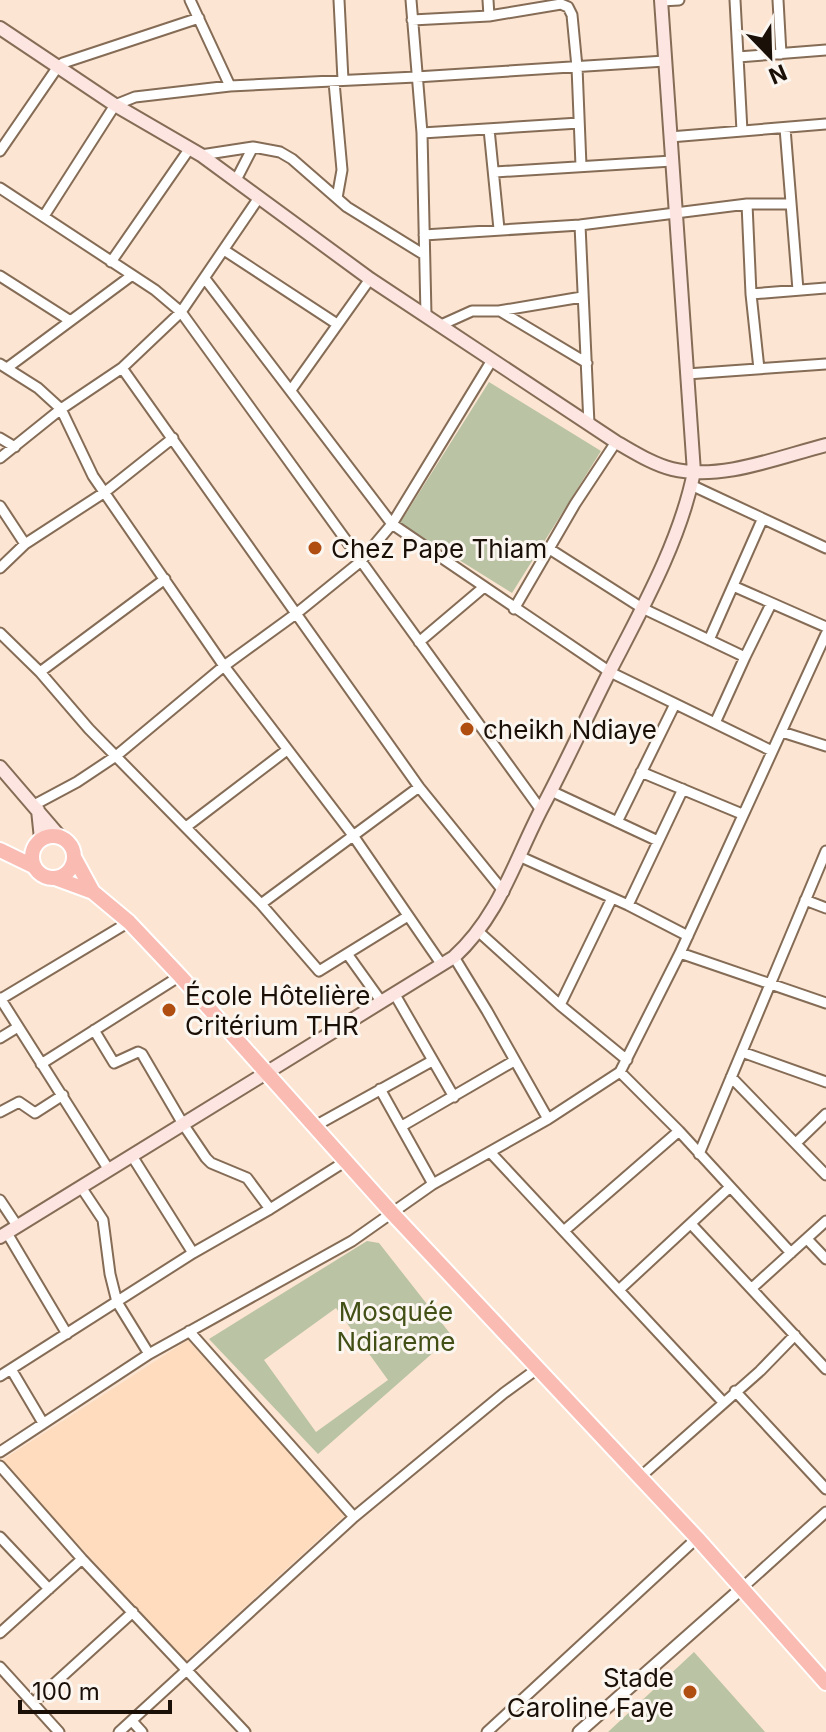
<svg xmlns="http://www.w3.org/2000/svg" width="826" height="1732" font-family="Inter,sans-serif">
<rect width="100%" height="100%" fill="#fce5d2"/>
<path fill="#fedcbd" d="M188,1340L345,1515L186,1661L1,1461Z"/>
<path fill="#bac3a4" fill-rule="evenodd" d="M489,382L601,451L512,593L400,523Z
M367,1241L379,1243L452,1336L318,1454L209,1339ZM336,1308L388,1380L316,1432L264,1360Z
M694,1652L765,1732H608Z"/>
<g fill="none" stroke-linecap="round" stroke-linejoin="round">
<g stroke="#856c56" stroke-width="13">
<path id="minor" d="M190,0L230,86
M339,0L343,80
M411,0L422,133L426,315
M488,0L489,16
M735,0L742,131
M778,0L781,54
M661,1L679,0
M412,20L489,16L561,4L568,7L572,15L577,67L581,166
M738,57L826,50
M334,82L342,170L337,198
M785,128L798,290
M489,129L499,229
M422,133L579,123
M670,137L826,124
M0,151L57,68L63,63L199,18
M201,155L253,147L280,152L292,159L347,207L423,254
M495,172L672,161
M236,180L253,147
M0,188L155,290L181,312L541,810
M747,204L751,294L826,288
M44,216L115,105L135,97L230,86L416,77L665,61
M580,225L589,424
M424,235L580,225L747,204H791
M224,250L337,324
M111,262L190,148
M0,276L69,320
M206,280L392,524L610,672L772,751
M751,294L759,369
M500,311L587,363
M441,325L472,311H499L582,297
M0,364L38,388L61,409L93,476L224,666L352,834L442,965
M7,368L131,276
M122,368L419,787L504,892
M687,374L826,364
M291,390L370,279
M0,438L15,447
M0,458L61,409L122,368L181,312L258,199
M691,485L826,548
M0,506L25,544
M548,548L642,608L745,657L771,604
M0,568L25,544L105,492L173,438
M733,586L826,627
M514,609L575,504L616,442
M0,633L40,672L89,729L261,904L319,971L408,916
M709,640L762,520
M419,642L484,587
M40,672L165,579
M715,723L745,657
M782,732L826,746
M641,772L742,814
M551,791L658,841
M34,805L77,782L116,756L224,666L297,613L360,562L392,524L492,360
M617,822L675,704
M186,827L287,750
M521,857L628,905L688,936
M805,900L826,908
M261,904L419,787
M628,905L683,789
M479,932L560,1005L627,1060
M680,953L826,1003
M348,955L381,1001
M454,957L487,1011L548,1119
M394,993L454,1097
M0,998L109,1170
M1,999L129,922
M560,1005L612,898
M94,1030L114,1063L138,1052L142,1054L183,1124L206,1158L211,1163L247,1178L270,1209
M0,1038L18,1027
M742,1052L826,1082
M41,1064L180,976
M620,1072L679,1131L791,1253
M731,1077L826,1175
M380,1089L433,1184
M0,1112L19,1102L35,1113L63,1095
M315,1126L432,1061
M402,1126L514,1061
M796,1143L826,1114
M490,1152L723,1402
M699,1154L826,851
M132,1156L193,1253
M81,1187L103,1220L110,1274L117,1302L149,1354
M0,1200L18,1227
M691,1224L826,1369
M565,1230L679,1131
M7,1233L67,1334
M807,1239L826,1259
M752,1288L826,1221
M620,1289L730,1187
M189,1331L354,1517
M11,1369L43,1423
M0,1376L193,1253L270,1209L346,1161
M735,1391L826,1489
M0,1452L149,1354L352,1241L433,1184L548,1119L620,1072L680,953L826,634
M0,1466L82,1559L245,1732
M639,1478L760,1371L795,1335
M0,1537L49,1589
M742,1588L826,1512
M0,1633L82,1559
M0,1667L59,1732
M33,1703L133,1612
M132,1721L142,1732
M119,1732L354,1517L504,1393L537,1369
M487,1732L697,1538"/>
</g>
<g stroke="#856c56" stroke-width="15">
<path id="tertiary" d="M579,1732L742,1588"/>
</g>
<g stroke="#856c56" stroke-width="16">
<path id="secondary" d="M0,28L115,105L201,155L370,279L616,442C634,452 652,464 672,469C721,481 779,457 826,445
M0,767L61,838
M38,810L41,839
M0,1237L454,957C500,915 515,859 543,806C567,761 588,714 611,669C643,607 680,541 694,472L661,0"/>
</g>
<g stroke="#fff" stroke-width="18">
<path id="trunk" d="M32 857a21 21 0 1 1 42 0a21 21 0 1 1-42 0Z
M0,850L33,866
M74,857L93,892L129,922L180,976L392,1213L697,1538L826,1683
M55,878L93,892"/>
</g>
<use href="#minor" stroke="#fff" stroke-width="9"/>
<use href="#tertiary" stroke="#fff" stroke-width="11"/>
<use href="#secondary" stroke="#fde6e2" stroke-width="12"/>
<use href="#trunk" stroke="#fabbb2" stroke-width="14"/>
</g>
<g fill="#b04e12" stroke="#fcf6f1" stroke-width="3">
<circle cx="315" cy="548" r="8"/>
<circle cx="467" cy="729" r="8"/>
<circle cx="169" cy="1010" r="8"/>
<circle cx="690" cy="1692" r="8"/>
</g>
<g text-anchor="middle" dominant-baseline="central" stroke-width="6" stroke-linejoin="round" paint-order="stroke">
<g font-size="26" fill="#1a1008" stroke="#fcf6f1" text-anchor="start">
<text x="331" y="548">Chez Pape Thiam</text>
<text x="483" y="729">cheikh Ndiaye</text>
<text x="185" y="995">École Hôtelière<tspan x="185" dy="30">Critérium THR</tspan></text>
<text x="674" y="1677" text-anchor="end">Stade<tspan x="674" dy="30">Caroline Faye</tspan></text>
</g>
<g font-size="26" fill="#424f15" stroke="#fcf6f1">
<text x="396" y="1311">Mosquée<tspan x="396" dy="30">Ndiareme</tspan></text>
</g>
</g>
<g transform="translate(770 56) rotate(157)" stroke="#fcf6f1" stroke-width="6" paint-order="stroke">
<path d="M0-6L14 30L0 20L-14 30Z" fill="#1a1008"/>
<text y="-12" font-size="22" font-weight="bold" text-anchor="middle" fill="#1a1008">N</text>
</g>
<path d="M20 1700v12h150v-12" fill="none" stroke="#1a1008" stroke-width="4"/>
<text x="32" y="1700" font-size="24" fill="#1a1008" stroke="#fcf6f1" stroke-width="6" paint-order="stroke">100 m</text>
</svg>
